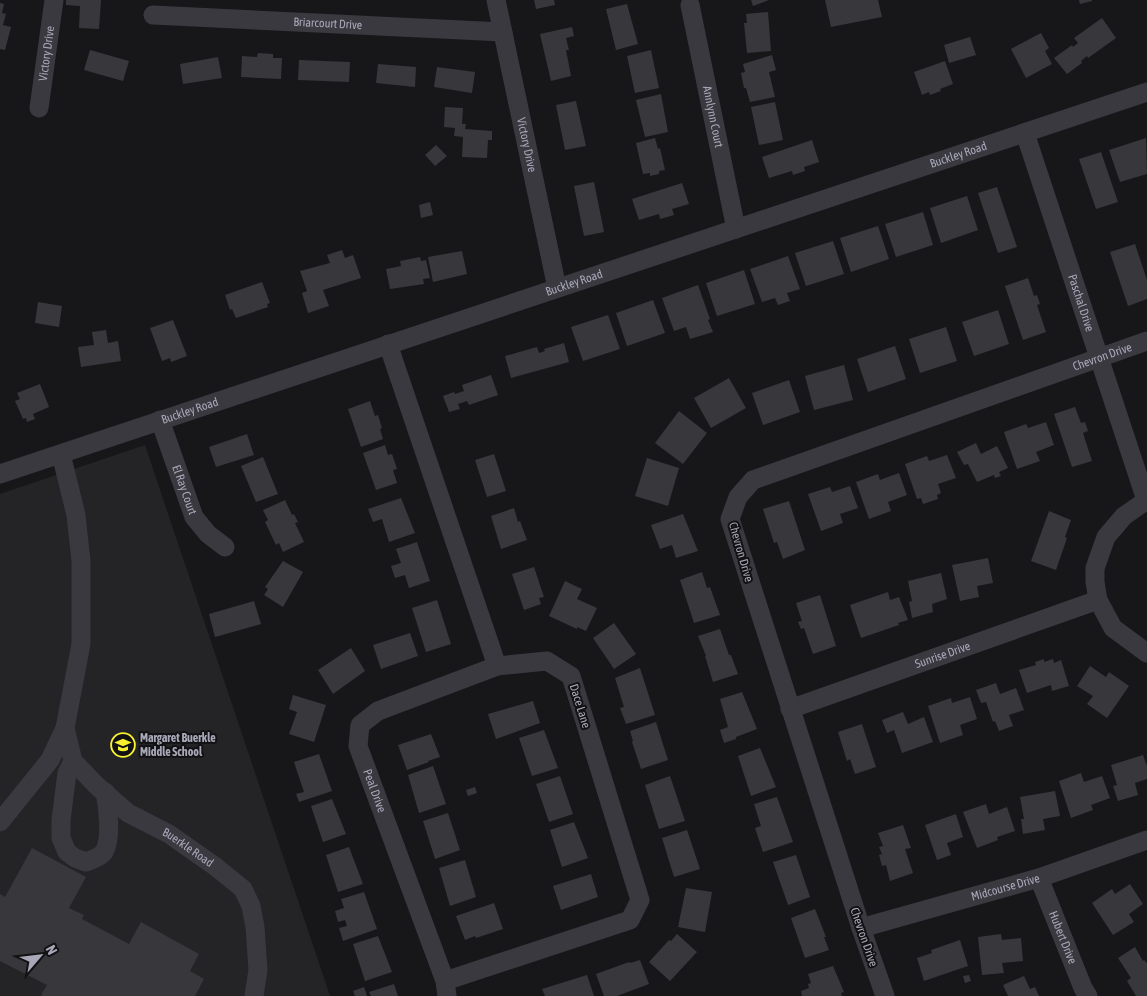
<svg xmlns="http://www.w3.org/2000/svg" width="1147" height="996" font-family="'Asap Condensed',sans-serif">
<rect width="100%" height="100%" fill="#171719"/>
<path fill="#242326" d="M145,445L330,996H0V494Z"/>
<path fill="#38373b" d="M66,0H101L99,29L79,28L80,6L66,5Z
M534,0H554L555,5L536,9Z
M751,0H769L753,6Z
M825,0H878L882,17L831,27Z
M1079,0H1092V1L1080,4Z
M0,3L4,4L2,13L6,14L3,25L11,27L5,50L0,49Z
M627,4L638,44L616,50L606,9Z
M768,12L771,51L747,53L744,23H747L746,14Z
M1102,18L1116,38L1088,58L1087,56L1081,61L1082,63L1067,74L1054,58L1072,45L1073,47L1078,43L1074,38Z
M572,27L574,36L566,38L569,50H566L571,76L551,81L540,34Z
M1041,33L1049,48L1045,51L1052,64L1026,78L1011,49Z
M970,37L976,55L949,63L944,45Z
M90,50L129,61L123,81L84,70Z
M651,50L659,88L635,93L627,56Z
M258,53L273,54V58H282L281,79L241,77L242,56L257,57Z
M772,55L776,70L769,72L775,97L750,102L746,88H744L741,73L745,72L743,64Z
M218,57L222,78L183,84L180,64Z
M299,60L350,62L349,82L298,80Z
M945,61L953,84L940,89L941,91L930,95L929,92L922,95L914,72Z
M378,64L416,67L415,87L376,83Z
M437,67L475,72L472,93L434,87Z
M661,94L668,132L645,137L636,100Z
M576,101L586,146L565,150L556,105Z
M775,102L783,140L759,145L751,107Z
M445,107L463,108L462,124H466L465,129L492,131V140H488L487,158L462,157L463,137L454,136L455,128L444,127Z
M655,138L658,149L660,148L665,170L659,171V174L650,176V173L643,174L636,143Z
M1146,138L1147,174L1120,182L1109,150Z
M812,140L819,162L804,167L805,171L793,175L792,171L769,178L762,157Z
M436,145L447,156L435,166L425,155Z
M1101,152L1118,202L1096,209L1079,159Z
M594,182L604,232L584,236L574,186Z
M682,183L689,204L672,209L674,215L660,219L659,214L639,220L632,199Z
M997,187L1017,247L998,253L978,193Z
M967,196L978,230L941,243L930,208Z
M430,202L433,215L421,218L419,205Z
M923,212L933,245L896,257L885,224Z
M878,226L889,259L851,272L840,238Z
M833,241L844,274L806,286L795,253Z
M1135,244L1147,280V299L1128,306L1110,252Z
M342,250L345,258L353,255L361,278L323,290L329,306L308,313L302,293L307,291L300,271L330,263L327,255Z
M462,251L467,274L433,282L428,257Z
M788,256L800,289L787,293L790,301L778,305L775,298L762,302L750,269Z
M420,257L421,261L426,260L430,278L423,279L424,284L390,289L386,269L401,266L400,261Z
M744,270L755,304L717,316L706,283Z
M1028,278L1034,296L1037,295L1040,304L1037,305L1046,332L1023,340L1005,286Z
M262,282L270,303L267,304L268,307L236,318L232,309L230,310L225,295Z
M698,285L710,319L708,320L713,332L690,339L686,327L674,331L662,298Z
M653,300L665,333L627,346L616,313Z
M38,302L62,306L59,327L35,323Z
M998,310L1009,344L974,356L962,322Z
M608,315L620,349L583,361L571,327Z
M173,320L187,356L171,362L170,358L162,361L150,328Z
M946,327L957,361L920,373L909,339Z
M106,330L108,343L118,341L121,361L81,367L78,347L94,345L92,332Z
M564,343L569,362L511,378L505,356L537,347L539,353L545,351L544,349Z
M895,346L906,379L868,392L857,359Z
M844,365L853,400L814,410L805,376Z
M491,375L498,395L469,405L467,401L458,404L460,409L449,412L443,396L454,392L455,394L464,391L462,385Z
M729,378L746,408L711,428L694,398Z
M789,380L800,412L763,425L752,393Z
M40,384L49,407L33,414L35,419L27,422L26,418L23,419L15,401L20,399L17,393Z
M370,401L375,416L378,415L382,428L380,429L383,439L361,447L348,409Z
M1075,407L1081,423L1085,422L1088,431L1083,433L1092,461L1072,467L1054,414Z
M679,411L707,433L683,464L655,443Z
M1046,422L1054,445L1036,452L1040,461L1017,469L1004,432L1026,424L1028,428Z
M247,434L254,455L216,467L209,447Z
M976,443L981,454L997,446L1008,468L999,472L1001,476L995,478L994,475L977,482L968,464L964,465L957,452Z
M385,445L388,455L392,454L397,469L393,470L397,483L376,490L363,453Z
M494,454L506,491L487,497L475,460Z
M947,455L956,478L938,484L941,493L937,495L938,499L923,504L921,498L917,499L905,464L927,456L929,461Z
M263,457L278,494L256,502L241,466Z
M647,458L679,468L668,506L635,496Z
M899,473L907,495L888,502L891,511L869,519L856,482L878,474L880,480Z
M850,486L858,508L840,514L843,523L821,531L808,494L830,487L832,492Z
M401,498L415,533L389,542L382,519L373,522L368,509Z
M285,500L292,515L294,514L298,522L295,523L304,542L283,552L279,543L276,545L265,522L268,520L263,510Z
M789,501L805,550L783,559L777,542L774,543L763,509Z
M514,508L518,522L520,521L527,540L501,549L491,516Z
M1049,511L1071,520L1065,537L1067,538L1056,570L1031,561Z
M683,514L698,551L676,558L672,545L660,549L651,525Z
M417,542L430,581L409,588L405,575L395,578L391,566L401,563L396,549Z
M988,558L993,583L977,586L979,597L960,601L952,565Z
M283,561L303,572L283,607L264,595L268,589L265,587Z
M534,567L544,597L539,598L541,604L524,610L512,574Z
M702,572L707,588L710,587L720,615L694,623L680,580Z
M941,573L947,599L932,604L933,612L912,618L909,602L912,601L908,581Z
M565,581L582,589L577,599L597,608L586,631L577,627V629L549,616Z
M888,592L890,600L899,597L908,620L898,623L899,625L861,638L850,605Z
M820,595L836,646L813,654L804,628L801,629L798,622L802,621L796,603Z
M437,600L451,644L426,652L412,608Z
M254,601L261,624L215,637L209,614Z
M614,623L636,654L614,669L593,638Z
M720,629L729,655H731L738,674L713,682L705,656H706L698,636Z
M410,633L418,656L381,669L373,645Z
M351,648L365,671L333,694L318,670Z
M1044,659V662L1053,659L1054,663L1061,660L1069,686L1052,691L1051,685L1027,693L1019,670L1036,665L1035,662Z
M1090,666L1106,677L1109,672L1129,686L1107,718L1087,704L1093,696L1077,686Z
M640,668L655,715L626,724L620,708L624,707L615,678Z
M996,683L1000,694L1016,688L1024,710L1009,715L1013,726L999,731L995,721L993,722L986,702L981,703L976,690Z
M742,692L757,729L736,737V739L724,743L720,730L728,727L720,699Z
M293,695L326,705L314,742L289,734L297,712L289,709Z
M970,697L977,719L960,725L963,735L940,743L928,706L951,698L952,703Z
M533,701L540,723L496,739L488,714Z
M903,712L908,724L924,717L933,742L902,753L894,730L887,733L882,720Z
M656,722L668,760L641,769L632,742L633,741L630,731Z
M862,724L876,767L855,774L850,759L847,761L838,732Z
M544,730L558,768L532,776L519,738Z
M431,734L440,757L428,761L429,762L407,770L398,745Z
M760,748L776,787L751,796L738,756Z
M319,754L332,791L299,802L296,794L304,792L294,762Z
M1143,755L1147,766V779L1135,783L1138,795L1118,801L1113,786L1117,785L1111,765Z
M433,766L446,804L419,813L408,775Z
M1081,773L1084,782L1102,776L1110,798L1091,805L1093,810L1071,818L1059,781Z
M560,776L573,814L549,822L536,784Z
M670,776L685,821L659,829L645,785Z
M475,787L477,793L468,796L466,790Z
M1055,791L1060,816L1043,819L1045,830L1023,834L1021,819H1024L1020,797Z
M777,797L793,842L763,852L755,828L761,826L754,804Z
M332,799L346,834L323,842L311,806Z
M986,804L989,814L1007,807L1015,831L997,837L998,840L977,848L963,812Z
M448,813L460,850L435,859L423,821Z
M956,814L963,837L947,843L951,855L937,860L925,825Z
M574,822L588,858L562,867L550,830Z
M903,825L911,848L905,849L913,873L890,881L886,865L882,866L879,855L882,854L879,847L883,846L878,833Z
M687,830L700,869L674,877L662,838Z
M349,847L363,884L338,892L326,855Z
M32,848L86,877L69,908L84,915L82,919L129,944L141,922L199,954L190,971L204,979L195,996H43L41,995L47,985L0,961V894L5,897Z
M796,855L810,897L788,905L773,862Z
M465,860L476,897L450,906L439,868Z
M591,874L598,897L561,910L553,886Z
M1130,884L1143,904L1129,914L1134,922L1113,935L1092,903L1112,889L1115,894Z
M686,888L712,892L705,932L678,927Z
M364,892L377,929L343,941L339,928L347,926L345,920L338,922L335,911L344,908L341,899Z
M494,903L503,929L476,938L475,936L465,940L456,916Z
M815,909L826,937H824L829,950L805,958L791,918Z
M677,934L697,952L670,981L649,962L669,940L671,941Z
M1001,934L1002,940L1021,938L1023,961L1002,963L1004,973L982,975L978,937Z
M378,936L392,972L365,981L353,944Z
M960,940L968,966L924,981L917,958L932,953L931,950Z
M1135,947L1143,961L1144,960L1147,963V996H1136L1127,981L1131,978L1118,958Z
M640,960L649,984L617,996H604L596,974L629,962L630,963Z
M833,966L844,992L841,993L842,996H802L801,991L809,988L808,984L811,983L808,974Z
M587,975L594,996H545L542,989Z
M969,975L971,981L965,983L963,976Z
M1024,976L1030,989L1035,987L1039,996H1008L1003,985Z
M394,984L398,996H371L369,992Z
M364,987L367,996H355L353,991Z"/>
<g fill="none" stroke-linecap="round" stroke-linejoin="round">
<g stroke="#3a3940" stroke-width="19">
<path id="s1" d="M496,0L557,288"/>
<path id="s2" d="M690,5L736,229"/>
<path id="s3" d="M153,15L503,32"/>
<path id="s4" d="M39,108L54,0"/>
<path id="s5" d="M1025,133L1146,500"/>
<path d="M388,344L497,666"/>
<path id="s6" d="M160,420L194,517L208,534L225,547"/>
<path id="s7" d="M0,474L1147,92"/>
<path d="M1147,500L1124,516L1106,537L1095,568V582L1098,600L1113,628L1147,653"/>
<path id="s8" d="M790,709L1098,600"/>
<path id="s9" d="M65,728L73,761L97,786L128,813L169,834L216,867L243,889L251,906L255,927L258,970L254,996"/>
<path d="M73,761L67,773L61,820V838L67,852L75,858L86,862C92,860 100,857 104,852C112,839 108,807 105,792"/>
<path d="M0,822L50,760L65,728L81,644V561L76,515L61,454"/>
<path id="s10" d="M1039,878L1083,988L1088,996"/>
<path id="s11" d="M861,928L1039,878L1147,840"/>
<path id="s12" d="M445,981L630,920L640,900L571,676L547,661L497,666L378,711L360,725L358,746L445,981L447,996"/>
<path id="s13" d="M885,996L861,928L730,519L738,497L753,480L1147,341"/>
</g>
</g>
<defs>
<g id="school-ring" transform="scale(1.25)"><circle r="9.5" fill="#121214" stroke="#f7f130" stroke-width="1.5"/><path d="M0-5L7-2L0 1L-7-2ZM-4 1L0 2.5L4 1V4Q0 6-4 4Z" fill="#f7f130"/></g>
</defs>
<g fill-rule="evenodd">
<use href="#school-ring" x="123" y="745"/>
</g>
<g text-anchor="middle" dominant-baseline="central" stroke-width="4" stroke-linejoin="round" paint-order="stroke">
<g font-size="12" fill="#a8a8b9" stroke="#121214">
<text stroke="none"><textPath href="#s3" startOffset="175">Briarcourt Drive</textPath></text>
<text stroke="none"><textPath href="#s4" startOffset="55">Victory Drive</textPath></text>
<text stroke="none"><textPath href="#s2" startOffset="114">Annlynn Court</textPath></text>
<text stroke="none"><textPath href="#s1" startOffset="148">Victory Drive</textPath></text>
<text stroke="none"><textPath href="#s7" startOffset="1010">Buckley Road</textPath></text>
<text stroke="none"><textPath href="#s7" startOffset="605">Buckley Road</textPath></text>
<text stroke="none"><textPath href="#s5" startOffset="179">Paschal Drive</textPath></text>
<text stroke="none"><textPath href="#s13" startOffset="918">Chevron Drive</textPath></text>
<text stroke="none"><textPath href="#s7" startOffset="200">Buckley Road</textPath></text>
<text stroke="none"><textPath href="#s6" startOffset="74">El Ray Court</textPath></text>
<text transform="translate(741 552) rotate(74)">Chevron Drive</text>
<text stroke="none"><textPath href="#s8" startOffset="162">Sunrise Drive</textPath></text>
<text transform="translate(580 706) rotate(73)">Dace Lane</text>
<text stroke="none"><textPath href="#s12" startOffset="749">Peal Drive</textPath></text>
<text stroke="none"><textPath href="#s9" startOffset="179">Buerkle Road</textPath></text>
<text stroke="none"><textPath href="#s11" startOffset="150">Midcourse Drive</textPath></text>
<text transform="translate(864 937) rotate(71)">Chevron Drive</text>
<text stroke="none"><textPath href="#s10" startOffset="64">Hubert Drive</textPath></text>
</g>
<g font-size="12" font-weight="bold" fill="#a8a8b9" stroke="#121214" text-anchor="start">
<text x="140" y="738">Margaret Buerkle<tspan x="140" dy="14">Middle School</tspan></text>
</g>
</g>
<g transform="translate(40 956) rotate(62)" stroke="#121214" stroke-width="4" paint-order="stroke">
<path d="M0-4L9 19L0 12L-9 19Z" fill="#a8a8b9"/>
<text y="-8" font-size="14" font-weight="bold" text-anchor="middle" fill="#a8a8b9">N</text>
</g>
</svg>
